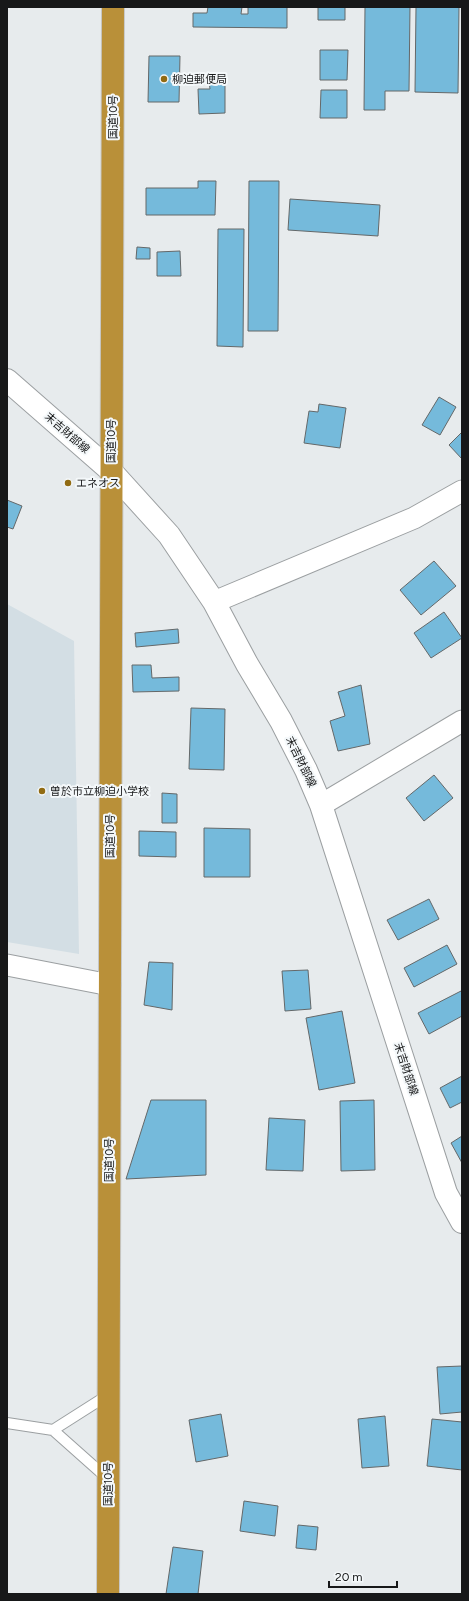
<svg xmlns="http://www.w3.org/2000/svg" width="469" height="1601" font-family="Figtree,'Noto Sans JP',sans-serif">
<rect width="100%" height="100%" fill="#e7ebed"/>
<path fill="#d3dee4" d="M7,604L74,641L79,954L7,942Z"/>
<path fill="#75badb" stroke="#646869" d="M208,7H242L241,14H248V7H287V28L193,27V13H207Z
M318,7H345V20H318Z
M365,7H410L409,91H385V110H364Z
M416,7H459L458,93L415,92Z
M320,50H348L347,80H320Z
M149,56H180L179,102H148Z
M209,81H225V113L199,114L198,89H210Z
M321,90H347V118H320Z
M198,181H216L215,215H146V188H198Z
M249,181H279L278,331H248Z
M290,199L380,205L378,236L288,230Z
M218,229H244L243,347L217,346Z
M137,247L150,248V259H136Z
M180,251L181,276H157V252Z
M439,397L456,407L440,435L422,425Z
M319,404L346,408L340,448L304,443L309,411L318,412Z
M462,432V459L449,445Z
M7,500L22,506L13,529L7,527Z
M434,561L456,586L421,615L400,590Z
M444,612L462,638L431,658L414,633Z
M178,629L179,643L136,647L135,633Z
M132,665H151L152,678L179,677V691L133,692Z
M361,685L370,744L338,751L330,721L345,716L338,692Z
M191,708L225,709L224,770L189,769Z
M434,775L453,798L424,821L406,798Z
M162,793L177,794V823H162Z
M204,828L250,829V877H204Z
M139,831L176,832V857L139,856Z
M429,899L439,919L398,940L387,920Z
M447,945L457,964L414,987L404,968Z
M149,962L173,963L172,1010L144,1005Z
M308,970L311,1009L285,1011L282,971Z
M461,991L462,994V1016L429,1034L418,1013Z
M342,1011L355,1083L319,1090L306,1018Z
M462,1076V1102L450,1108L440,1088Z
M151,1100H206V1175L126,1179Z
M374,1100L375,1170L341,1171L340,1101Z
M269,1118L305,1120L303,1171L266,1170Z
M462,1136V1163L451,1143Z
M462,1366V1412L440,1414L437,1367Z
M221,1414L228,1456L196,1462L189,1420Z
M385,1416L389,1466L362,1468L358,1419Z
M432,1419L462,1422V1470L427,1466Z
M244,1501L278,1506L275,1536L240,1531Z
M298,1525L318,1527L316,1550L296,1548Z
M173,1547L203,1551L198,1594H166Z"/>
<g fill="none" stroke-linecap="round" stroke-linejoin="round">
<g stroke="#9b9fa1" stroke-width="12">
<path id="lane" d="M7,1423L53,1430L108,1395
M53,1430L107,1478"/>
</g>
<g stroke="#9b9fa1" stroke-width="23">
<path id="street" d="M214,602L414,518L462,491
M321,805L462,721
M7,965L110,985"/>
</g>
<g stroke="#9b9fa1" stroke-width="24">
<path id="secondary" d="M7,380L111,471L169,535L214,602L247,664L281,721L306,770L321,805L446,1193L462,1222"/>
</g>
<g stroke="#c7c8c8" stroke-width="24">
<path id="highway" d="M108,1594L113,7"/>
</g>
<use href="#lane" stroke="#fff" stroke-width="10"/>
<use href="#street" stroke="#fff" stroke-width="21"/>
<use href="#secondary" stroke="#fff" stroke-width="22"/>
<use href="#highway" stroke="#b99039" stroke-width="22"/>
</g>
<g fill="#916b12" stroke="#f4f8fa" stroke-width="1.5">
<circle cx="164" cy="79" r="4"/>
<circle cx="68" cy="483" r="4"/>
<circle cx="42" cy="791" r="4"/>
</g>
<g text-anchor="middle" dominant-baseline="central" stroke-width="4" stroke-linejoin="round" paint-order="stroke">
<g font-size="11" fill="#171819" stroke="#f4f8fa" text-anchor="start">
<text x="172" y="79">柳迫郵便局</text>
<text x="76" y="483">エネオス</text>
<text x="50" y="791">曽於市立柳迫小学校</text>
</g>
<g font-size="11" fill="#171819" stroke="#f4f8fa">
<text transform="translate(113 117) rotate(-90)">国道10号</text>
<text transform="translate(67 433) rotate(41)">末吉財部線</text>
<text transform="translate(111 441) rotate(-90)">国道10号</text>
<text transform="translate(301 762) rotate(64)">末吉財部線</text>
<text transform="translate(110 836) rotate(-90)">国道10号</text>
<text transform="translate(406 1069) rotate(72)">末吉財部線</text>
<text transform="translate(109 1160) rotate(-90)">国道10号</text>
<text transform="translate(108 1484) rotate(-90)">国道10号</text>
</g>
</g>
<rect width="469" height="1601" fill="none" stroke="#171819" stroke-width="16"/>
<path d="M329 1581v6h68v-6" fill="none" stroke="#171819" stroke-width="2"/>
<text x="335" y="1581" font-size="12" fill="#171819" stroke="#f4f8fa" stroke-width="3" paint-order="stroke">20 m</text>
</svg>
